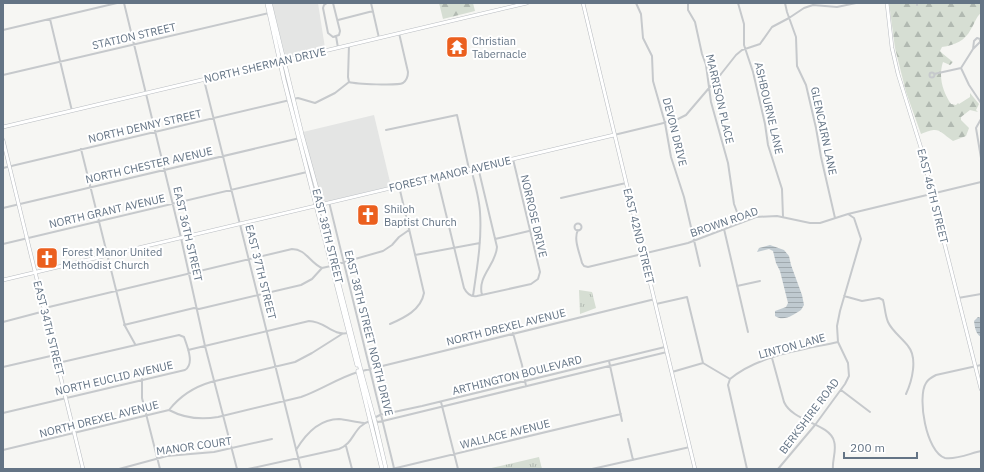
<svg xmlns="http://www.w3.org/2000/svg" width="984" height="472" font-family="'IBM Plex Sans',sans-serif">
<defs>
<pattern id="forest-firs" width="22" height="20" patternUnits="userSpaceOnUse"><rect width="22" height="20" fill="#d6ded3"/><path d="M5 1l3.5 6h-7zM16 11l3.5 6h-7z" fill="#b1b9b1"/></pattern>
<pattern id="park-tufts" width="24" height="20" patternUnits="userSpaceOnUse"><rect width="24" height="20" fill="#d6ded3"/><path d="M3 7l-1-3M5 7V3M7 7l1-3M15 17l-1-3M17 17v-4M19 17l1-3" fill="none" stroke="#b1b9b1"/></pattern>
<pattern id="water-rules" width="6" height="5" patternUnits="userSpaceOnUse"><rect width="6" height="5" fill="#c0cad0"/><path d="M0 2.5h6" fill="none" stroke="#a0a9ae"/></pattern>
</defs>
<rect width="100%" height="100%" fill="#f6f6f3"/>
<path fill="#e4e5e4" d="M272,3H318L325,48L287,57L285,55Z
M374,115L391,186L321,203L303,132Z"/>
<path fill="url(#forest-firs)" d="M439,3H473L475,11L443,19Z
M889,3H981V13C976,17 975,23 971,29C965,41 955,45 942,47L940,51L943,54L953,62L950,65L943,62C938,77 943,92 951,104L956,105L958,103L959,104L970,97V93L979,104L976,110L978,112L970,110L961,117V120L969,128L966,136L953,141C938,131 940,126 921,134L906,92L895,48Z"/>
<path fill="url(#park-tufts)" d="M579,290L592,292L596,308L580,314Z
M539,457L542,469H487Z"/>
<path fill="url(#water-rules)" d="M770,245L784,250L789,256L791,265L802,295L804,305L801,310C793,315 784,322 775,316V311L786,307L788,303L780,271L776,263L773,251L769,249L757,252L759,248Z
M978,317L981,318V337C975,333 975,327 974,321Z"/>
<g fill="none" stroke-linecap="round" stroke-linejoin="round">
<g stroke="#b8bcc1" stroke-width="4">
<path id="secondary" d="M583,3L695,469
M887,3L892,48L898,74L921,148L936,210L981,389
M3,127L527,3
M3,140L83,469
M3,280L614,135"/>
</g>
<g stroke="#b8bcc0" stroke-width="4.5">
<path id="primary" d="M267,3L284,80L357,365
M270,3L302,135L321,204L334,265L361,371L376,426L386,469
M358,371L382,469"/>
</g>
<path stroke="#c6c9cc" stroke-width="2" d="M124,3L181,238L205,346L237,469
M327,3L324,5L323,8L328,33L333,37L339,35L340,31L333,3
M371,3L379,38
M636,3L641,14L643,38L652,56L653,81L665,123L671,157L684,197L700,266
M688,3V10L695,22L702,54L706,65L711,102L728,163L734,204L741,223
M738,3L744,24V45L753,72L765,124L768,145L782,189L783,217
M785,3L787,12L796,37L797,66L806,85L816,128L821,157L835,218
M917,5V3
M50,19L72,111
M338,20L373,11
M3,30L117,3
M336,36L338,48
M977,38L980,39V42L973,49L974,41Z
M349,45L348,77L349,82
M961,68L969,85L981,103
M961,68L973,49
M929.5 75a2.5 2.5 0 1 1 5 0a2.5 2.5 0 1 1-5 0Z
M934,74L961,68
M3,75L269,13
M204,80L301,469
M349,82C356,84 397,86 403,83C407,80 408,76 408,72L399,33
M293,99L298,98L315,103L335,93L349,82
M981,119L976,128L981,158
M386,130L457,115L469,169
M614,135L676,120L686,115L721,74L736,55L742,50L760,44L772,27L789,18L804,8L813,5L837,7L856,3
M81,149L125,326L135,344
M478,167L497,247C496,265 477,276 482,295
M3,168L290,100
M471,169C475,183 479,197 480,212C482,240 477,268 473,296
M437,177L464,288C467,294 471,297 477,296L531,284L538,279L540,272L513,159
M561,198L626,183
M329,202L394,468
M3,208L300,138
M574.5 227a3.5 3.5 0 1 1 7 0a3.5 3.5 0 1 1-7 0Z
M724,229L748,332
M578,230C573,239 580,254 582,263L584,266L588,267L688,243L756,217L777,216L810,223H820L848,214L981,182
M495,239L529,231
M3,244L307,172
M415,255L480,243
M334,265L383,251L392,245L399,237L409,230
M737,286L760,281
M844,296L862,301L879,298L883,300C885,307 885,315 888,322C892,331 902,338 908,346C918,358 912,381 906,394
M958,298L981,294
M656,304L687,297L703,363
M3,322L41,312L49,307L292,249C306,249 310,263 322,268
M390,324C404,318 421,310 424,293L399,186
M124,325L194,308L199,309L301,285L312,279L322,268L331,266
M513,333L522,365L526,386
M188,350L309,321C325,321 332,336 348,333
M772,358L784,402C793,422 829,423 834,441C837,450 832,460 833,469
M609,361L622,421
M703,363L730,379
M981,365L936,375C932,377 928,379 926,383C917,397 926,452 945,458C956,460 971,453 981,451
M3,367L55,355
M362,371L655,299
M672,372L703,363
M142,379V398L160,469
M730,379C759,355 802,350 838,342
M730,379L728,385L747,469
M841,390L870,412
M441,402L458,469
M169,410C180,396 194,387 211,382L295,362L312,353L342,334
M3,413L185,370C195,364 187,346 184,337L179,335L58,363
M374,420L376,417L380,415L422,406L665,347
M376,421L378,422L383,421L667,352
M628,439L633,460
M346,446L352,469
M3,450L169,410C184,418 201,420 218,417L301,397C321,390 338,378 358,372
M296,450C305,435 319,419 339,419C347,420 356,422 364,423
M119,469L167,456L214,452L272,439
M248,469L339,449C355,443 353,426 370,421
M392,469L621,414
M592,469L690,447
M778,469L815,425L845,384L849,376L848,363L838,342L837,326L840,311L861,239L854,218L848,214"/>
<use href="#secondary" stroke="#fff" stroke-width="3"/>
<use href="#primary" stroke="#fff" stroke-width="3.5"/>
</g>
<defs>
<g id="temple-square" transform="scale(1.15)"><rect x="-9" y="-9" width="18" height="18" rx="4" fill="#eb5f1e" stroke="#fff"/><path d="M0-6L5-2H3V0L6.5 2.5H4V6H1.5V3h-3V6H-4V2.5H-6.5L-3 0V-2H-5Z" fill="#fff"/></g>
<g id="church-square" transform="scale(1.15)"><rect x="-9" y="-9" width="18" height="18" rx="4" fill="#eb5f1e" stroke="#fff"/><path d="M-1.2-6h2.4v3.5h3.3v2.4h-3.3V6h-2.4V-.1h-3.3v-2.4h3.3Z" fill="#fff"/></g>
</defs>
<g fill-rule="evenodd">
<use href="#temple-square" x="457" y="47"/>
<use href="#church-square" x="368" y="215"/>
<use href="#church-square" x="47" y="258"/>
</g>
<g text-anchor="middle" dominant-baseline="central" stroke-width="4" stroke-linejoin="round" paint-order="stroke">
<g font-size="11" fill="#647485" stroke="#fff">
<text transform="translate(134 36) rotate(-13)">STATION STREET</text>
<text transform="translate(265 65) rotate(-13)">NORTH SHERMAN DRIVE</text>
<text transform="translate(720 99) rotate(77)">MARRISON PLACE</text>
<text transform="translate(769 108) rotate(77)">ASHBOURNE LANE</text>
<text transform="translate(145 126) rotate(-13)">NORTH DENNY STREET</text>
<text transform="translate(824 131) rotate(78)">GLENCAIRN LANE</text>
<text transform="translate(675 132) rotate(76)">DEVON DRIVE</text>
<text transform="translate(149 165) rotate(-13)">NORTH CHESTER AVENUE</text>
<text transform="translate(450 174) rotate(-13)">FOREST MANOR AVENUE</text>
<text transform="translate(933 196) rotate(76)">EAST 46TH STREET</text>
<text transform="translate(107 211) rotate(-13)">NORTH GRANT AVENUE</text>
<text transform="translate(534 216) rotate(77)">NORROSE DRIVE</text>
<text transform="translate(724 222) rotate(-19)">BROWN ROAD</text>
<text transform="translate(188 234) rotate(77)">EAST 36TH STREET</text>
<text transform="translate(328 236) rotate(76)">EAST 38TH STREET</text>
<text transform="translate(639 236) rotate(76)">EAST 42ND STREET</text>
<text transform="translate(261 272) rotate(76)">EAST 37TH STREET</text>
<text transform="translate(506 327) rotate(-14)">NORTH DREXEL AVENUE</text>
<text transform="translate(49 328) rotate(76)">EAST 34TH STREET</text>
<text transform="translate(369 333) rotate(76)">EAST 38TH STREET NORTH DRIVE</text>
<text transform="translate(792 346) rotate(-15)">LINTON LANE</text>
<text transform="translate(517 375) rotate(-14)">ARTHINGTON BOULEVARD</text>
<text transform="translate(114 378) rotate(-13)">NORTH EUCLID AVENUE</text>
<text transform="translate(809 416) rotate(-53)">BERKSHIRE ROAD</text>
<text transform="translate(99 419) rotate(-14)">NORTH DREXEL AVENUE</text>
<text transform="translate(505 434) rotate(-14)">WALLACE AVENUE</text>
<text transform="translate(194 446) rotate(-8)">MANOR COURT</text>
</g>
<g font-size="11" fill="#647485" stroke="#fff" text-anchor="start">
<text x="472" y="41">Christian<tspan x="472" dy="13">Tabernacle</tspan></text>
<text x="384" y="209">Shiloh<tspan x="384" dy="13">Baptist Church</tspan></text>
<text x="62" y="252">Forest Manor United<tspan x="62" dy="13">Methodist Church</tspan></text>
</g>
</g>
<rect width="984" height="472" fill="none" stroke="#647485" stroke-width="8"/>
<path d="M844 452v6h73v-6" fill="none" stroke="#647485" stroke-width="2"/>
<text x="850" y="452" font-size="12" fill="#647485" stroke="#ffffff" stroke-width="3" paint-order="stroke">200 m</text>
</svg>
